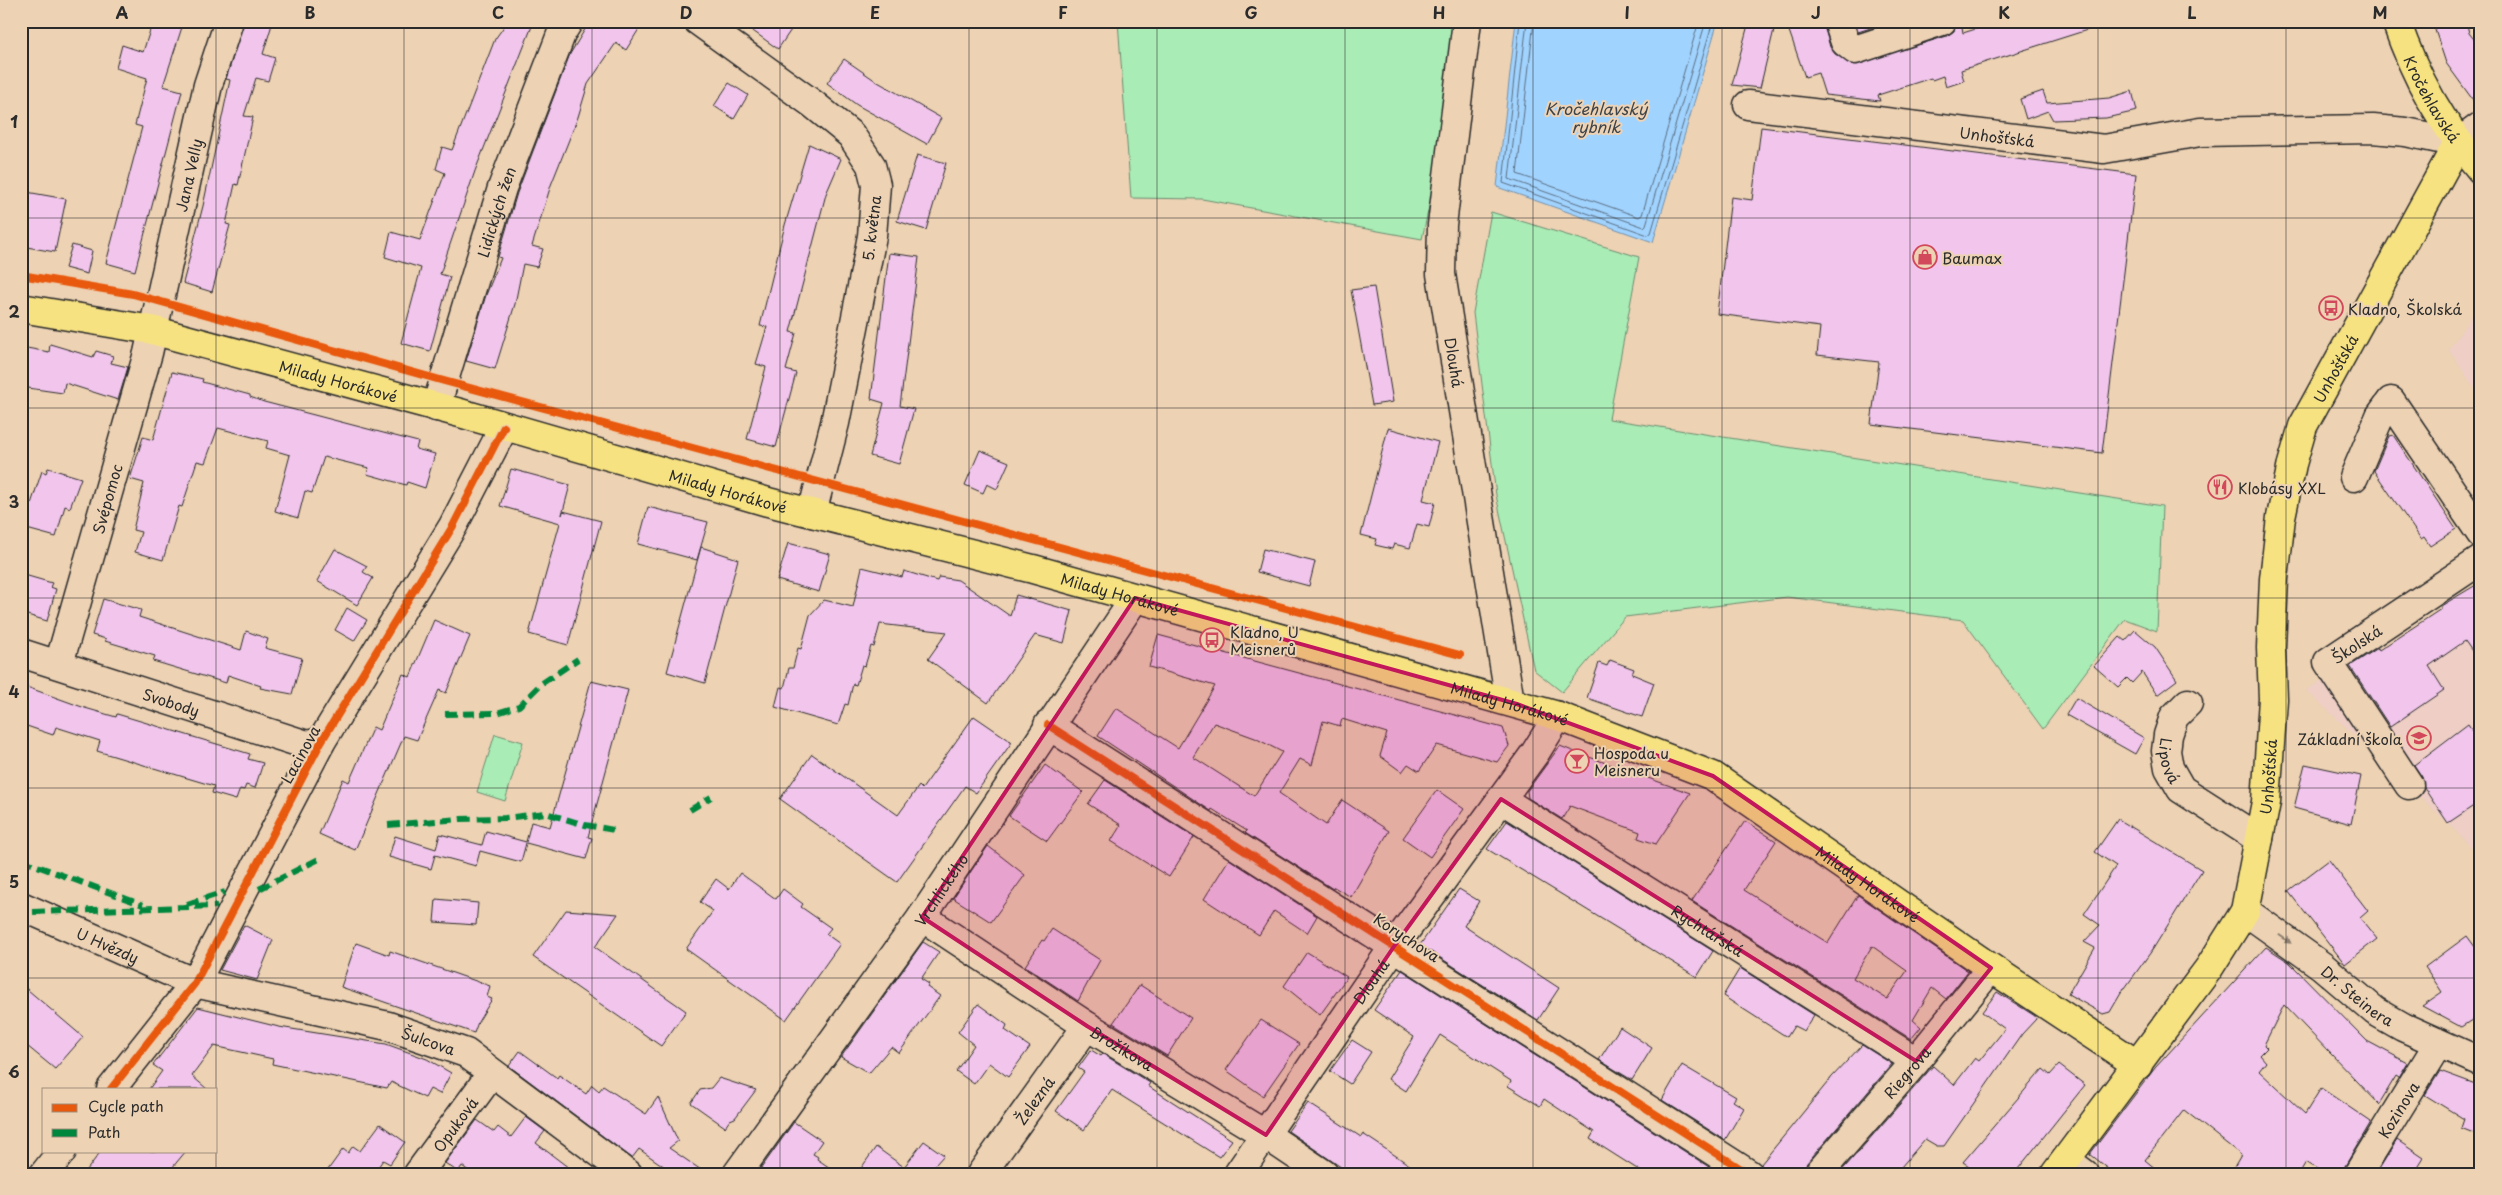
<svg xmlns="http://www.w3.org/2000/svg" width="2502" height="1195" font-family="'Playpen Sans',sans-serif">
<rect width="100%" height="100%" fill="#edd2b4"/>
<filter id="ink" filterUnits="userSpaceOnUse"><feTurbulence type="fractalNoise" baseFrequency=".02" numOctaves="2"/><feDisplacementMap in="SourceGraphic" scale="10" xChannelSelector="R" yChannelSelector="G"/><feConvolveMatrix kernelMatrix="1 2 1 2 8 2 1 2 1" color-interpolation-filters="sRGB"/></filter>
<g filter="url(#ink)">
<path fill="#eecec5" d="M2476,309L2481,316V398L2449,350Z
M2479,583L2481,585V857L2448,823L2306,690L2343,669L2375,643L2380,650L2441,609V604L2452,596L2458,597Z"/>
<path fill="#a9ecb5" stroke="#6a8c70" d="M1118,21H1458L1451,104L1422,239L1202,199L1131,198Z
M1491,212L1639,257L1609,419L2162,506L2157,631L2125,619L2043,729L1963,620L1787,597L1625,617L1562,692L1534,670L1496,495L1473,313Z
M495,734L523,742L505,801L477,792Z"/>
<path fill="#a1d3ff" stroke="#7290aa" d="M1516,21H1718L1653,242L1497,187Z"/>
<g fill="none" stroke-linecap="round" stroke-linejoin="round">
<path stroke="#5a6e80" stroke-width="1" d="M1520,21L1503,183L1648,235L1651,233L1713,21
M1527,21L1509,179L1644,227L1646,225L1706,21
M1534,21L1517,174L1639,217L1642,215L1699,21"/>
</g>
<path fill="#f1c5ec" stroke="#2b2b2b" fill-rule="evenodd" d="M153,21H184L163,86L182,91L135,271L106,263L142,127L135,125L147,78L116,68L122,45L143,52Z
M244,21H273L263,54L275,58L268,81L256,78L244,116L253,117L238,185L235,184L226,224L230,225L212,292L183,283L203,206L230,80L226,79Z
M508,21H534L475,171L440,274L450,277L430,351L401,343L421,268L385,257L391,232L420,240L445,173L436,169L442,147L452,150L495,39Z
M590,21H625L639,29L626,50L616,43L588,84L578,117L551,185L532,246L543,249L537,267L523,264L515,304L495,369L466,361L486,295L501,258L498,257L517,193L570,54Z
M739,21H797L778,49Z
M1749,21H1776L1760,88L1732,85Z
M1798,21H1823L1830,47L1835,54L1853,65L1947,36L1954,31L1957,21H1961L1963,33L2001,21H2102L2103,25L1961,70L1964,81L1946,87L1943,76L1932,80L1931,78L1878,95L1880,101L1825,95L1818,73L1805,77L1787,25Z
M1855,21H1892L1858,32Z
M2432,21H2466L2469,33L2481,48V111L2446,63Z
M844,59L876,81L941,118L927,144L857,105L827,83Z
M729,83L748,95L734,119L714,106Z
M2043,91L2047,103L2109,98L2132,91L2137,111L2106,118L2053,120L2048,111L2026,119L2020,99Z
M1761,127L2136,174L2102,453L1871,424L1879,362L1817,355L1820,327L1717,314L1731,197L1752,200Z
M809,144L841,159L826,194L790,332L796,333L786,370L796,373L776,447L747,439L766,367L756,364L767,327L760,326L785,225Z
M917,155L946,163L926,230L897,221Z
M21,191L66,199L55,252L21,246Z
M72,245L92,251L87,274L65,268Z
M889,253L919,257L900,406L914,409L899,464L870,456L884,403L871,399Z
M1374,287L1393,402L1372,405L1351,290Z
M50,344L93,357L96,351L113,356L111,363L128,367L118,400L65,383L63,393L21,387V347L49,352Z
M172,372L203,379L202,382L250,395V397L264,402L418,442L416,449L435,454L425,488L407,482L406,485L367,474L369,468L324,457L312,493L305,491L298,518L275,511L290,455L266,448L268,441L218,428L205,463L197,461L182,507L179,506L163,560L135,552L141,532L133,530L144,483L130,479L143,437L153,440Z
M1388,428L1438,442L1423,500L1435,503L1429,527L1417,524L1410,548L1394,544L1392,549L1375,545L1377,539L1361,535Z
M2393,435L2456,529L2430,546L2424,537L2421,539L2374,471L2389,436Z
M980,450L1009,462L997,489L987,484L983,493L965,485Z
M48,468L81,478L70,508L65,506L56,537L23,528L42,471L46,473Z
M511,469L570,485L562,515L563,511L601,521L568,645L529,634L560,523L500,506Z
M648,507L708,522L697,560L638,544Z
M788,543L830,554L819,592L777,580Z
M701,547L738,559L705,683L667,672Z
M335,549L367,566L363,572L373,578L357,605L317,581Z
M1263,549L1315,562L1309,586L1257,572Z
M862,567L902,577L904,571L937,581L939,577L958,580L1010,616L1016,595L1072,611L1064,643L1035,635L988,703L928,659L947,632L880,624L874,647L871,646L865,666L862,665L856,685L853,684L848,705L845,704L838,725L775,707L780,687L784,688L789,668H793L798,648L801,649L810,615L824,600L853,607Z
M21,574L52,583L50,587L56,589L47,621L21,613Z
M2481,582V664L2465,641L2429,666L2444,690L2390,727L2350,666L2378,648L2379,650L2441,609V606Z
M103,599L141,610L139,617L241,650L246,631L268,639L265,648L302,658L292,694L260,688L261,686L228,675L226,683L153,661L155,656L105,641L106,639L92,635Z
M347,608L367,620L354,641L335,630Z
M434,620L470,636L446,693L439,690L417,740L404,736L355,850L319,834L343,779L349,782L373,727L379,730L403,674L410,677Z
M2135,630L2155,647L2177,680L2157,695L2142,672L2132,683L2127,678L2118,687L2094,666L2120,637L2125,641Z
M1158,635L1503,728L1509,746L1497,762L1437,745L1419,771L1408,764L1402,772L1380,756L1387,733L1342,719L1340,726L1323,721L1312,765L1300,759L1279,793L1326,825L1342,800L1389,831L1351,897L1334,887L1333,889L1245,833L1247,831L1212,809L1211,811L1098,736L1116,708L1178,748L1215,686L1149,667ZM1214,723L1255,738L1282,752L1254,796L1193,757Z
M1610,660L1634,669L1632,674L1654,683L1642,717L1587,698L1599,663L1607,666Z
M591,681L628,690L588,837L592,838L586,859L526,843L521,862L480,851L476,866L435,855L431,869L389,857L395,836L436,849L440,834L482,845L486,831L526,842L531,822L550,827Z
M24,686L85,708L116,717L117,714L250,754L248,759L263,763L255,788L246,785L244,790L240,789L236,800L212,793L214,786L97,751L100,741L56,727L53,735L21,724V697Z
M2076,698L2144,738L2135,754L2066,715Z
M974,716L1012,742L976,793L965,786L897,882L780,799L812,754L898,815L919,786L922,789Z
M2468,724L2481,744V801L2448,823L2424,787L2422,777L2414,765Z
M1560,746L1575,752L1690,793L1656,844L1638,838L1640,832L1570,806L1562,819L1528,798L1527,791Z
M2305,764L2361,776L2351,824L2294,808Z
M1045,765L1083,792L1047,841L1009,816Z
M1105,780L1194,837L1169,877L1111,841L1121,825L1088,804Z
M1437,790L1464,809L1430,857L1403,838Z
M2118,819L2202,870L2153,949L2125,988H2124L2110,1012L2103,1014L2068,994L2095,948L2084,942L2100,925L2084,914L2116,866L2095,852Z
M1507,821L1713,951L1697,977L1487,849Z
M1745,821L1776,841L1744,890L1828,943L1858,895L1968,971L1946,999L1932,988L1913,1020L1921,1027L1911,1039L1692,901ZM1872,946L1907,971L1887,999L1853,978Z
M988,846L1025,875L991,922L953,898Z
M1229,859L1317,916L1307,933L1274,911L1259,935L1204,899Z
M2329,860L2368,911L2360,918L2377,939L2345,964L2288,891Z
M740,873L776,899L783,889L803,904L801,907L831,928L826,934L840,944L786,1020L686,949L713,911L700,902L716,879L729,889Z
M1459,889L1479,901L1464,926L1559,988L1538,1020L1420,945Z
M436,899L478,903L476,925L434,922Z
M566,910L618,914L595,947L686,1011L661,1046L533,957Z
M244,925L273,940L257,980L220,970Z
M1052,929L1100,960L1078,1001L1025,966L1042,940L1044,941Z
M2467,936L2481,955V1014L2461,1027L2422,1006L2442,992L2425,967Z
M923,942L939,952L921,979L929,984L927,987L940,996L899,1053L891,1047L869,1073L841,1057Z
M356,943L389,955L390,951L490,986L487,997L492,999L478,1022L474,1033L341,987Z
M2266,947L2289,962L2367,1041L2408,1063L2399,1078L2396,1076L2379,1104L2284,1005L2264,1045L2267,1048L2260,1055L2266,1062L2259,1071L2305,1114L2321,1088L2371,1122L2345,1166L2342,1174H2325L2306,1162L2299,1174H2230L2241,1155L2184,1110L2145,1160L2162,1174H2115L2090,1154L2155,1068Z
M1307,952L1347,977L1320,1015L1284,986Z
M1740,968L1814,1015L1804,1031L1794,1026L1787,1037L1723,996Z
M1402,970L1709,1167L1705,1174H1645L1590,1139L1594,1132L1544,1099L1540,1106L1508,1086L1511,1081L1440,1035L1406,1091L1388,1079L1414,1037L1374,1010Z
M21,984L83,1037L55,1069L21,1041Z
M1140,985L1191,1018L1167,1056L1113,1023Z
M1997,992L2035,1016L2036,1019L2022,1034L1944,1146H1937L1925,1139L1895,1174H1839L1933,1066L1954,1085L1975,1058L1979,1061L2005,1029L1982,1012Z
M978,1004L1007,1025L1005,1030L1030,1047L1008,1077L989,1063L974,1084L956,1071L974,1045L958,1032Z
M198,1007L279,1027L386,1044L427,1059L451,1073L440,1094L430,1089L425,1098L391,1082L387,1088L272,1064L273,1059L214,1046L192,1076L207,1089H149L162,1071L153,1065Z
M1261,1020L1299,1044L1263,1096L1226,1070Z
M1620,1027L1652,1048L1632,1080L1599,1060Z
M1352,1040L1371,1052L1350,1084L1330,1071Z
M1862,1045L1892,1064L1806,1164L1803,1174H1764L1761,1164L1832,1077Z
M1091,1050L1101,1056L1103,1054L1150,1083L1148,1086L1232,1140L1219,1157L1112,1090L1084,1130L1056,1111L1084,1072L1078,1068Z
M520,1051L557,1078L559,1075L586,1094L592,1085L599,1091L603,1086L646,1114L658,1097L678,1141L669,1148L707,1174H675L639,1149L632,1158L509,1066Z
M1682,1065L1736,1097L1733,1101L1744,1108L1725,1140L1662,1100Z
M2059,1065L2085,1085L2014,1174H1963L1969,1166L1963,1162L2043,1069L2050,1075Z
M2440,1071L2478,1085L2481,1081V1136L2461,1128L2464,1119L2425,1095Z
M719,1078L756,1090L735,1118L730,1120L725,1127L691,1103L700,1090L711,1088Z
M1308,1103L1361,1137L1363,1134L1423,1174H1351L1288,1131Z
M526,1117L545,1131L536,1143L577,1174H473L462,1166L458,1172L445,1163L477,1120L494,1132L498,1127L511,1137Z
M794,1122L822,1141L813,1154L818,1157L817,1159L839,1174H757Z
M380,1124L405,1142L390,1164L383,1160L373,1174H325L343,1149L348,1153L353,1146L360,1151Z
M2397,1140L2424,1158L2414,1174H2376Z
M924,1141L944,1155L927,1174H857L876,1147L904,1167Z
M101,1151H186L167,1174H84Z"/>
<g fill="none" stroke-linecap="round" stroke-linejoin="round">
<g stroke="#2b2b2b" stroke-width="31">
<g id="minor">
<path d="M698,21L813,104L851,135L871,165L876,185L872,236L835,423L812,513"/>
<path id="s1" d="M1467,21L1442,225L1441,274L1510,702"/>
<path d="M1838,21L1845,42L1855,50L1942,21"/>
<path id="s2" d="M1748,105L2104,149L2200,132L2373,129L2406,132L2458,143L2481,126"/>
<path id="s3" d="M436,407L502,188L562,32L569,21"/>
<path d="M2354,477L2380,416L2391,401L2481,534"/>
<path id="s4" d="M21,653L307,745L321,742"/>
<path id="s5" d="M59,664L148,353L208,85L229,21"/>
<path id="s6" d="M2188,703L2174,717L2168,735L2166,751L2169,768L2181,789L2259,839"/>
<path d="M1048,725L1749,1174"/>
<path id="s7" d="M2409,785L2328,662L2481,560"/>
<path id="s8" d="M1501,799L1916,1061"/>
<path id="s9" d="M21,906L195,983L388,1026L466,1053L628,1174"/>
<path id="s10" d="M2245,911L2322,966L2375,1011L2403,1027L2481,1062"/>
<path id="s11" d="M922,917L1087,1026L1266,1135L1324,1174"/>
<path d="M111,1089L195,983L321,742L453,526L504,427"/>
<path d="M2066,1160L2085,1174"/>
<path d="M44,1174L62,1151"/>
<path id="s12" d="M418,1174L492,1073"/>
<path id="s13" d="M737,1174L922,917L1135,598"/>
<path id="s14" d="M981,1174L1087,1026"/>
<path id="s15" d="M1238,1174L1395,945L1535,753L1558,716"/>
<path id="s16" d="M1818,1174L1916,1061L1991,968"/>
<path id="s17" d="M2358,1174L2438,1044"/>
</g>
</g>
<g stroke="#2b2b2b" stroke-width="31">
<g id="major">
<path id="s18" d="M2396,21C2416,79 2441,123 2481,170"/>
<path id="s19" d="M21,308L152,330L460,413L768,502L1033,569L1558,716L1713,776L1991,968L2138,1065"/>
<path id="s20" d="M2055,1174L2209,968L2245,911L2266,802L2273,699L2271,648L2274,579L2281,517L2292,464L2303,426L2458,143"/>
</g>
</g>
<use href="#minor" stroke="#edd2b4" stroke-width="28"/>
<use href="#major" stroke="#f7e281" stroke-width="28"/>
<path stroke="#00873e" stroke-width="6" stroke-dasharray="12 6" stroke-linecap="butt" d="M445,714L497,713L519,706L541,684L578,659
M690,810L711,797
M388,825L460,819L505,818L546,813L585,825L614,830
M21,860L143,905
M259,889L319,859
M187,904L225,892
M33,912L217,906"/>
<g stroke="#edd2b4" stroke-width="11">
<path id="cycleway" d="M21,275L133,294L158,301L444,381L1460,655
M1048,725L1749,1174
M111,1089L195,983L321,742L453,526L504,427"/>
</g>
<use href="#cycleway" stroke="#e8590c" stroke-width="8"/>
</g>
<defs><path id="oneway-solid" d="M-6-.8H1V-3.2L6.5 0L1 3.2V.8H-6Z" transform="scale(1.25)"/></defs>
<use fill="#8c7e70" href="#oneway-solid" transform="translate(2285 939) rotate(35)"/>
</g>
<path fill="#c2185b" fill-opacity="0.2" stroke="#c2185b" stroke-width="4" stroke-linejoin="round" d="M1135,598L1517,704L1713,776L1991,968L1916,1061L1501,799L1395,945L1266,1135L1087,1026L922,917Z"/>
<path fill="none" stroke="#2b2b2b" stroke-width="1" stroke-opacity="0.55" d="M216,21V1089M404,21V1174M592,21V1174M780,21V1174M969,21V1174M1157,21V1174M1345,21V1174M1533,21V1174M1722,21V1174M1910,21V1174M2098,21V1174M2286,21V1174M21,218H2481M21,408H2481M21,598H2481M21,788H2481M21,978H2481M216,1151V1174"/>
<defs>
<g id="shop-ring" transform="scale(1.25)"><circle r="9.5" fill="#edd2b4" stroke="#d1495b" stroke-width="1.5"/><path d="M-5-2.5h2.3a2.7 3.5 0 0 1 5.4 0H5L5.5 6h-11ZM-1.5-2.5h3a1.5 2.3 0 0 0-3 0Z" fill="#d1495b"/></g>
<g id="bus-ring" transform="scale(1.25)"><circle r="9.5" fill="#edd2b4" stroke="#d1495b" stroke-width="1.5"/><path d="M-5-6H5V4H4V6H2V4H-2V6H-4V4H-5ZM-3.5-4V0h7V-4ZM-3.5 1.2v1.5H-2V1.2ZM2 1.2v1.5H3.5V1.2Z" fill="#d1495b"/></g>
<g id="restaurant-ring" transform="scale(1.25)"><circle r="9.5" fill="#edd2b4" stroke="#d1495b" stroke-width="1.5"/><path d="M-5-6h1v4h1v-4h1v4h1v-4h1v5L-1.5 .5V6h-2V.5L-5-1ZM5-6V6H3V1.5H1.5Q1.5-4 5-6Z" fill="#d1495b"/></g>
<g id="school-ring" transform="scale(1.25)"><circle r="9.5" fill="#edd2b4" stroke="#d1495b" stroke-width="1.5"/><path d="M0-5L7-2L0 1L-7-2ZM-4 1L0 2.5L4 1V4Q0 6-4 4Z" fill="#d1495b"/></g>
<g id="bar-ring" transform="scale(1.25)"><circle r="9.5" fill="#edd2b4" stroke="#d1495b" stroke-width="1.5"/><path d="M-6-5H6L.8 .8V4.5H3.5V6h-7V4.5H-.8V.8Z" fill="#d1495b"/></g>
</defs>
<g fill-rule="evenodd">
<use href="#shop-ring" x="1925" y="257"/>
<use href="#bus-ring" x="2331" y="308"/>
<use href="#restaurant-ring" x="2220" y="487"/>
<use href="#bus-ring" x="1212" y="640"/>
<use href="#school-ring" x="2419" y="738"/>
<use href="#bar-ring" x="1577" y="761"/>
</g>
<g text-anchor="middle" dominant-baseline="central" stroke-width="4" stroke-linejoin="round" paint-order="stroke">
<g font-size="15" fill="#2b2b2b" stroke="#edd2b4">
<text stroke="none"><textPath href="#s18" startOffset="86">Kročehlavská</textPath></text>
<text stroke="none"><textPath href="#s2" startOffset="251">Unhošťská</textPath></text>
<text stroke="none"><textPath href="#s5" startOffset="506">Jana Velly</textPath></text>
<text stroke="none"><textPath href="#s3" startOffset="204">Lidických žen</textPath></text>
<text transform="translate(871 228) rotate(-83)">5. května</text>
<text stroke="none"><textPath href="#s1" startOffset="344">Dlouhá</textPath></text>
<text stroke="none"><textPath href="#s20" startOffset="881">Unhošťská</textPath></text>
<text stroke="none"><textPath href="#s19" startOffset="326">Milady Horákové</textPath></text>
<text stroke="none"><textPath href="#s19" startOffset="731">Milady Horákové</textPath></text>
<text stroke="none"><textPath href="#s5" startOffset="172">Svépomoc</textPath></text>
<text stroke="none"><textPath href="#s19" startOffset="1136">Milady Horákové</textPath></text>
<text stroke="none"><textPath href="#s7" startOffset="181">Školská</textPath></text>
<text stroke="none"><textPath href="#s4" startOffset="158">Svobody</textPath></text>
<text stroke="none"><textPath href="#s19" startOffset="1541">Milady Horákové</textPath></text>
<text transform="translate(300 754) rotate(-61)">Lacinova</text>
<text stroke="none"><textPath href="#s6" startOffset="65">Lipová</textPath></text>
<text stroke="none"><textPath href="#s20" startOffset="461">Unhošťská</textPath></text>
<text stroke="none"><textPath href="#s19" startOffset="1946">Milady Horákové</textPath></text>
<text stroke="none"><textPath href="#s13" startOffset="350">Vrchlického</textPath></text>
<text stroke="none"><textPath href="#s8" startOffset="245">Rychtářská</textPath></text>
<text transform="translate(1407 937) rotate(33)">Korychova</text>
<text stroke="none"><textPath href="#s9" startOffset="95">U Hvězdy</textPath></text>
<text stroke="none"><textPath href="#s15" startOffset="234">Dlouhá</textPath></text>
<text stroke="none"><textPath href="#s10" startOffset="141">Dr. Steinera</textPath></text>
<text stroke="none"><textPath href="#s9" startOffset="431">Šulcova</textPath></text>
<text stroke="none"><textPath href="#s11" startOffset="239">Brožíkova</textPath></text>
<text stroke="none"><textPath href="#s16" startOffset="135">Riegrova</textPath></text>
<text stroke="none"><textPath href="#s14" startOffset="91">Železná</textPath></text>
<text stroke="none"><textPath href="#s17" startOffset="76">Kozinova</textPath></text>
<text stroke="none"><textPath href="#s12" startOffset="62">Opuková</textPath></text>
</g>
<g font-size="15" fill="#2b2b2b" stroke="#edd2b4" text-anchor="start">
<text x="1942" y="257">Baumax</text>
<text x="2348" y="308">Kladno, Školská</text>
<text x="2238" y="487">Klobásy XXL</text>
<text x="1230" y="631">Kladno, U<tspan x="1230" dy="17">Meisnerů</tspan></text>
<text x="2402" y="738" text-anchor="end">Základní škola</text>
<text x="1594" y="752">Hospoda u<tspan x="1594" dy="17">Meisneru</tspan></text>
</g>
<g font-size="16" font-style="italic" fill="#3d444b" stroke="#edd2b4">
<text x="1596" y="108">Kročehlavský<tspan x="1596" dy="18">rybník</tspan></text>
</g>
</g>
<rect width="2502" height="1195" fill="none" stroke="#edd2b4" stroke-width="55"/>
<rect x="42" y="1088" width="175" height="65" fill="#edd2b4" stroke="#9f8f7d"/>
<rect x="52" y="1104" width="25" height="8" fill="#e8590c" stroke="#9f8f7d"/>
<text x="88" y="1112" font-size="15" fill="#2b2b2b">Cycle path</text>
<rect x="52" y="1129" width="25" height="8" fill="#00873e" stroke="#9f8f7d"/>
<text x="88" y="1138" font-size="15" fill="#2b2b2b">Path</text>
<rect x="28" y="28" width="2446" height="1140" fill="none" stroke="#2b2b2b" stroke-width="2"/>
<g font-size="16" text-anchor="middle" font-weight="bold" fill="#2b2b2b">
<text x="122" y="19">A</text>
<text x="310" y="19">B</text>
<text x="498" y="19">C</text>
<text x="686" y="19">D</text>
<text x="875" y="19">E</text>
<text x="1063" y="19">F</text>
<text x="1251" y="19">G</text>
<text x="1439" y="19">H</text>
<text x="1627" y="19">I</text>
<text x="1816" y="19">J</text>
<text x="2004" y="19">K</text>
<text x="2192" y="19">L</text>
<text x="2380" y="19">M</text>
<text x="14" y="128">1</text>
<text x="14" y="318">2</text>
<text x="14" y="508">3</text>
<text x="14" y="698">4</text>
<text x="14" y="888">5</text>
<text x="14" y="1078">6</text>
</g>
</svg>
